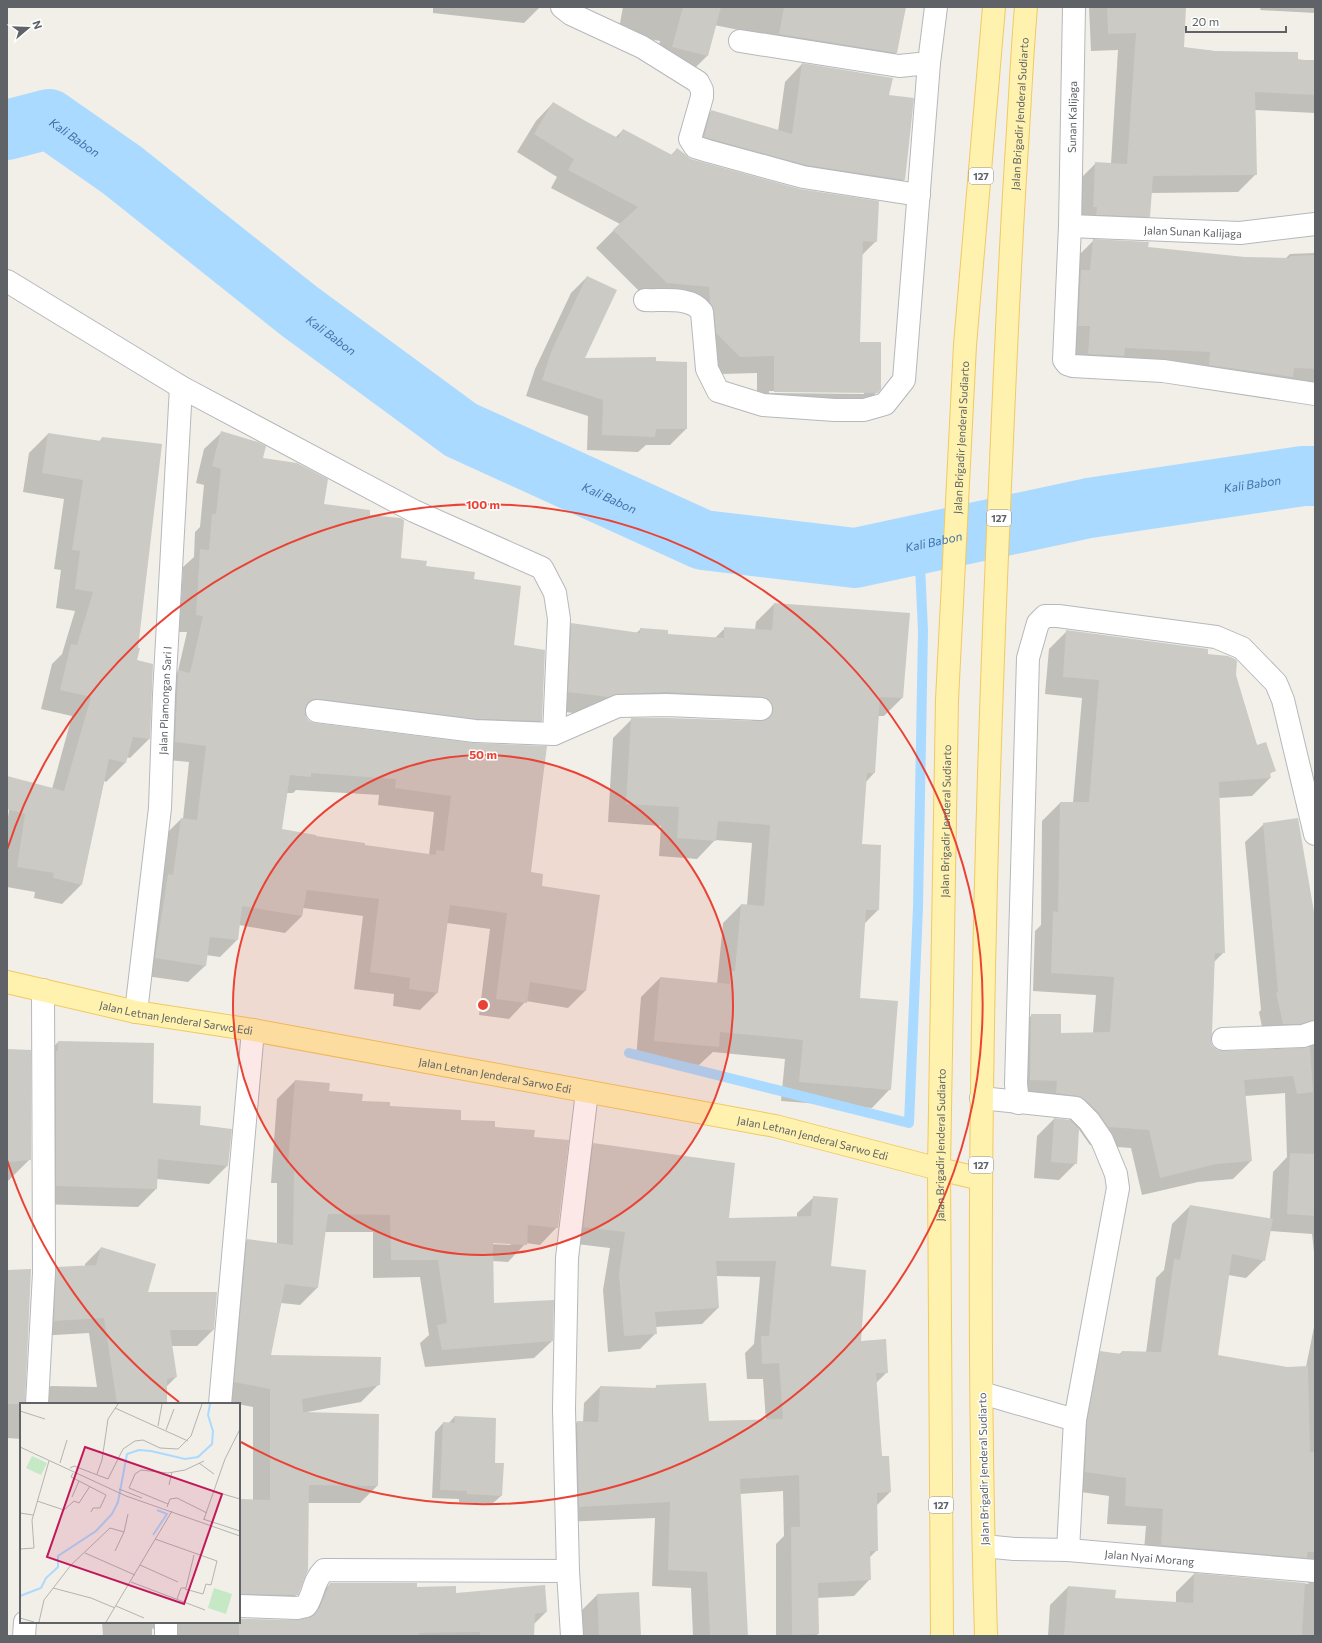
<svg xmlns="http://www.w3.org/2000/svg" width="1322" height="1643" font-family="Commissioner,sans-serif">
<rect width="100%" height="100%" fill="#f1efe8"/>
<path fill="#0003" fill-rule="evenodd" d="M433,7H540L524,23L433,13Z
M623,7H905L896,53L878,71L764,35L714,25L707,56L688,75L654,65L660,41L618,34Z
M1089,7H1185L1183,48L1315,61V113L1255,110L1256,174L1238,192L1151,193L1149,216L1132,234L1079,232L1078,181L1096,163L1111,164L1118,50L1091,51Z
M1261,7H1315V13L1260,10Z
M802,64L888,96L904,180L887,197L687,154L694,128L712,111L778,131L785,82Z
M553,103L615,138L623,130L671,155L677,149L691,160L876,241L861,256L859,343L877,392L859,410H757V373L722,374L699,351L692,305L649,301L596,248L620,224L551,188L557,177L517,152L536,121ZM769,391L864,392V394L769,393Z
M1094,240L1147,248L1245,258L1285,259L1290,254L1315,253V385L1073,369L1078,256Z
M587,277L583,359L655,362L686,429L670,445H646L638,452L587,450L588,416L526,396L535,369L571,293Z
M221,433L261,458L323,505L368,516L400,559L472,580L513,646L541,721L524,738L459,735L304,716L309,721L315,724L473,744L530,873L541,887L585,991L568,1008L526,1001L509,1019L479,1015L490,929L447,923L437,993L420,1010L393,1006L394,994L354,989L363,916L303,908L302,916L285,933L239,925L237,940L220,957L206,955L205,966L188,982L139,975L164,836L181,819H183L189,762L158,759L161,688L178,671L187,632H179L183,567L194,557L195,532L200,527L204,485L196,483L204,449ZM296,790L379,795L378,805L434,812L429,855L364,846L280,830L286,793H293Z
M48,434L99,442L102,438L136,660L149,739L130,758L126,757L125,763L106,782L104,781L81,885L62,904L34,898L35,892L7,887V825L10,802L52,789L72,716L41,709L52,664L62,654L75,611L56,608L61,570L54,569L64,499L23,492L29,453Z
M774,604L902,698L884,716H878L874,773L866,782L861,845L880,846L878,910L864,924L859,999L890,1089L872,1108L781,1101L785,1059L713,1052L699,1065L636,1059L641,997L660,978L717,984L723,923L741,905H747L752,843L715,840L697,859L659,856L661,826L608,822L613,738L632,719L754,722L749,717L589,715L550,710L553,643L572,624L636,633L641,629L667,635L714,639L725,628L755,630L756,622Z
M1067,631L1206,655L1235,675L1257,746L1274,770L1269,775L1270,778L1252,796L1219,798L1224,952L1214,962L1210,1039L1211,1046L1216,1051L1223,1052L1309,1048L1306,1041L1265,1042L1259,1012L1261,1010L1245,842L1264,824L1313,912H1315V1261L1312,1234L1270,1231L1264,1260L1246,1278L1228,1275L1217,1356L1287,1368L1306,1367L1315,1322V1636H1048L1050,1605L1068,1587L1114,1599L1176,1603V1592L1194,1574L1309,1584L1304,1579L1143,1563L1146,1526L1107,1524L1109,1496L1067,1490L1083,1370L1101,1352L1119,1354L1122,1352L1146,1353L1156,1278L1164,1270L1172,1224L1190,1206L1270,1220L1273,1172L1287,1157L1285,1093L1245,1096L1251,1161L1233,1179L1198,1182L1142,1195L1131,1148L1090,1145L1078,1128L1076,1163L1059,1180L1034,1178L1037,1136L1054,1119L1071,1121L1066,1117L1013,1098L1014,1033L1032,1015L1060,1034L1093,1033L1096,995L1033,991L1035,931L1041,925L1042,821L1060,803H1073L1082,698L1045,694L1049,649Z
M58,1042L152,1104L199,1126L227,1166L209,1184L157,1179L156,1189L138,1207L38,1204L40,1061Z
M7,1050L30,1159L7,1182Z
M295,1081L361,1102L494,1127L533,1138L557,1227L540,1245L526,1243L508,1262L492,1261L493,1304L552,1341L534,1358L425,1367L420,1343L429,1335L420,1277L373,1278V1232H324L317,1288L300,1305L281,1303L270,1356L379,1384L361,1402L307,1412L377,1486L360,1503H308L297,1594L279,1612L239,1611V1500L253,1501V1407L217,1400L230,1257L247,1240L277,1244V1183H271L277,1099ZM488,1242L511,1243V1245L488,1244Z
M594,1144L728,1219L797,1218V1213L814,1197L830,1267L860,1342L887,1372L876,1383L881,1457L890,1492L876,1506L877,1550L869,1558L870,1579L854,1596L817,1598L818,1634L815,1636H776V1544L784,1536L783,1491L740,1494L747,1636H693L691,1588L652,1586L655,1518L563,1522L561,1438L577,1422H583L584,1403L600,1387L654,1389L657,1386L708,1422L766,1421L763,1379H747L745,1353L754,1344L760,1277L716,1276L718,1308L702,1324L655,1327L656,1333L640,1349L608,1352L603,1290L610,1248L568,1243L578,1160Z
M101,1248L146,1293L213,1330L197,1346H171L176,1377L166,1387V1404H35V1401L51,1386L97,1387L89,1333L38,1336L41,1284L57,1268L85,1266V1264Z
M7,1362L21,1404V1439L7,1438Z
M454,1417L494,1464L501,1496L492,1504L459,1502V1499L432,1498L435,1432L443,1423L448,1424Z
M330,1584L416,1588L455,1594L544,1586L546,1612L533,1625V1636H160V1634L152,1628V1636H103L102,1622H239V1619L297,1621L304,1620L313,1601Z
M638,1593L640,1636H581L580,1612L597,1595Z"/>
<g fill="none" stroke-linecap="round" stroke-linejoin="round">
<path stroke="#aadaff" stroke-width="10" d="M629,1053L909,1123L918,907L923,631L919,544"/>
<path stroke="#aadaff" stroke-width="60" id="s1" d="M7,130L49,119L122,170L299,311L461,430L703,540L855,558L1089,508L1303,476H1315"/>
</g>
<path fill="#cccac5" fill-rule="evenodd" d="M683,7H721L708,56L672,47Z
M784,7H906L897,53L779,34Z
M1107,7H1186L1184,47L1215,51L1298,52V60H1315V95L1255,92L1257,175L1153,176L1150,217L1096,215L1097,207H1093L1095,162L1127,164L1136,33L1108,34Z
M802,63L893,78L889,95L914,98L905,180L806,165L704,137L711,110L792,134Z
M553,102L587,122L618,138L623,129L672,155L677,148L691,159L800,189L879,201L877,242L863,241L860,342H881V389L878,393L774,392V356L740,357L716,333L714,311L710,302L709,287L667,283L613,230L638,207L568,170L574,159L534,134Z
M1093,239L1149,242L1148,247L1245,257L1290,258V256L1315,255V369L1294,368L1293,377L1209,365L1210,352L1125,348L1124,356L1088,354L1090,326H1078L1081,270H1090Z
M587,276L617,290L585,358L656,357V361L687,362V429H656L655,437L602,435L603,400L542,380L551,352Z
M221,431L258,442L266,446L263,458L297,463L328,479L324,504L370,510V515L400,518L404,520L401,558L427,561L426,566L475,572L474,579L521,586L514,645L545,650L542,721L476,719L319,699H313L307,703L305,709V715L309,721L315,723L474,743L547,746L531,872L543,874L542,886L600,895L586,991L530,982L527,1003L496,999L507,913L450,905L438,993L409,989L410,978L370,972L379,899L307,890L302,916L242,906L238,940L210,937L206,966L155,958L168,874L173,875L181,818L197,820L206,746L175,742L178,670L190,673L203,616L196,615L200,549L209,550L212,514H216L221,469L212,466ZM311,773L396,779L395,788L451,796L444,851L436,850V855L365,845V843L316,836V835L282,829L290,775L311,777Z
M48,433L101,441L102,437L162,444L138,648H140L137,660L153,664L150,739L133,737L126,763L109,759L82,885L53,878L54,873L17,867L25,814L7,809V776L64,791L91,697L60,690L71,644L77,645L93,592L75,589L80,551L72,550L83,480L42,473Z
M774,603L910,613L903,698L880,697L875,773H867L862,844L881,845L879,910H866L860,998L898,1001L891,1090L799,1082L803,1040L720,1032L719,1047L654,1041L660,977L730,984L731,971H735L741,904L764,906L770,825L718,821L716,841L677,838L679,807L626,804L631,718H667L761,721L766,720L771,716L773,710L772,704L768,699L762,697L667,692L618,694L608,697L568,692L571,623L640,633V628L668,630V634L724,638V627L772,630Z
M1066,630L1208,649V654L1228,656L1235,659L1237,661L1236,675L1257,745L1266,742L1276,771L1270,773L1271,778L1219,782L1225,953H1215L1212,1033L1211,1040L1212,1045L1217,1050L1223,1051L1303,1048L1310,1047L1313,1092L1297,1094L1293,1076L1244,1080L1252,1161L1216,1164L1160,1178L1149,1130L1108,1127L1098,1112L1084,1099L1077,1096L1056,1093L1057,1081L1030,1080L1031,1014H1061V1033L1110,1032L1114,977L1051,973L1053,911L1058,912L1060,802H1089L1099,680L1063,677Z
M1298,818L1315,918V1020L1301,1024H1283L1276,993L1278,992L1263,823Z
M58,1041L154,1043L153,1103L201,1106L200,1125L232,1129L228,1166L158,1159L157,1189L56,1186V1051H58Z
M7,1049L31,1050V1160L7,1162Z
M295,1080L330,1083L329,1091L363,1094L362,1101L390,1102V1106L461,1110V1120L495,1121V1127L535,1130L534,1137L569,1140L558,1228L528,1225L527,1245L493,1243L494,1303L554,1300L553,1341L442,1350L437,1325L447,1323L438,1260H391L390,1215L328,1214L318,1288L285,1284L271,1355L381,1357L380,1385L302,1399L303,1412L379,1414L378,1486L309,1485L308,1570L298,1595L239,1594V1499L270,1500V1389L234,1382L247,1239L293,1245L294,1166L288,1165Z
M1054,1118L1070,1120L1079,1129L1077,1164L1051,1162Z
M593,1143L735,1163L729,1218L811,1216L813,1196L838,1198L831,1266L866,1270L861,1341L886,1339L888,1373H876L882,1456H889L891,1492L877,1493L878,1551H870L871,1580L818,1583L819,1634L792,1635L791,1527H800L799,1475L740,1479L748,1636H710L707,1572L668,1570L670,1502L579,1507L577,1421L598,1422L600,1386L656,1388V1385L706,1383L709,1421L783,1419L779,1363L762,1364L761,1336H769L776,1261H716L719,1308L655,1312L657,1334L624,1336L619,1274L625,1232L583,1227Z
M1290,1153L1315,1154V1216L1287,1214Z
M1190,1205L1273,1219L1265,1261L1232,1254L1218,1355L1287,1367L1308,1366L1310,1452H1315V1552H1307V1558L1161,1545L1163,1509L1125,1506L1126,1478L1085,1472L1087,1421L1100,1351L1121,1354L1122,1351L1161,1352L1174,1259L1180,1260Z
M101,1247L156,1264L148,1292H217L214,1330H170L177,1377L167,1379V1404H117L104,1318L54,1321L56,1267L96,1265Z
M31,1269L25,1404H7V1270Z
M454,1416L496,1418L495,1463H504L502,1496L467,1494V1491L440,1490L443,1422L455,1423Z
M1194,1573L1305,1583L1302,1636H1064L1068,1586L1116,1590L1115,1598L1193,1603Z
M330,1583H417V1587L456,1586V1593L545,1585L547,1612L535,1614L534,1636H480V1632L419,1633V1636H239V1619L297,1620L313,1616L320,1607Z
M639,1592L641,1636H599L597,1594Z"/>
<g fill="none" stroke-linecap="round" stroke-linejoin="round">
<g stroke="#b5b8bc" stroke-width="24">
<g id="minor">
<path d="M562,7L571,14L642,47L698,82L702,90V97L690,139L695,147L708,151L803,177L919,195"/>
<path d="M1074,7L1070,226L1064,360L1067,364L1073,366L1163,371L1315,394"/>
<path d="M740,41L899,66L929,63L936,7"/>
<path id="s2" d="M1070,226L1240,233L1315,224"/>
<path d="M7,281L181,387L414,511L542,568L555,593L559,619L554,734"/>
<path d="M645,300C663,301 691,296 702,312L707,369L718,391L763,405L835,410H864L885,404L904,380L929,63"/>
<path d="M317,711L475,731L554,734L618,706L667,705L761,709"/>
<path id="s3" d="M136,1012L160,808L164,695L181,387"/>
<path d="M1223,1039L1303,1036L1315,1032"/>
<path d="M981,1098L1076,1108L1089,1121L1102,1140L1116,1174L1118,1188L1075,1420L1068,1550"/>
<path d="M1018,1103L1016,1084L1028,658L1038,623L1045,616H1058L1216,637L1242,648L1276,683L1283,700L1315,834"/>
<path d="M982,1393L1075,1420"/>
<path d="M37,1404L44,1273L43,990"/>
<path d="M220,1404L253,1030"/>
<path id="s4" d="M984,1546L1014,1549L1068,1550L1315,1571"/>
<path d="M239,1606L297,1608L306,1606C314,1594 313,1581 324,1570L568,1571"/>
<path d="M166,1622V1636"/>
<path d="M24,1636L25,1622"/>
<path d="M572,1636L568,1571L564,1409L567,1258L587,1092"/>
</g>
</g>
<g stroke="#f2c960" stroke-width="24">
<g id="major">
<path id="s5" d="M7,982L136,1012L253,1030L775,1126L939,1169L981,1179"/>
<path id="s6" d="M942,1636L939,1169L947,700L965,345L994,7"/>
<path id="s7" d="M986,1636C975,1276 982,915 997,555C1003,419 1008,282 1017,146C1020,100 1022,53 1026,7"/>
</g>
</g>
<use href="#minor" stroke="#fff" stroke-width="22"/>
<use href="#major" stroke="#fff2af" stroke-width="22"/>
</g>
<circle cx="483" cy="1005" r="250" fill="#ea4335" fill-opacity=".12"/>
<g fill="none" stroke="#ea4335" stroke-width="2">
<circle cx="483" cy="1005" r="250"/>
<path d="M179 1402A500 500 0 0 1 7 1160M7 850A500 500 0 1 1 241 1442"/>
</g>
<g text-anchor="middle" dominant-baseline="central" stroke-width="3" stroke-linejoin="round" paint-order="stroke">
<g fill="#fff" stroke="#8f9295" stroke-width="1">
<rect x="969" y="168" width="24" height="16" rx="3"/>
<rect x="987" y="510" width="24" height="16" rx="3"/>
<rect x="969" y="1157" width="24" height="16" rx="3"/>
<rect x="929" y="1497" width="24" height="16" rx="3"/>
</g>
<g font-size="10" font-weight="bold" fill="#5f6368">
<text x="981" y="176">127</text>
<text x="999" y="518">127</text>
<text x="981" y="1165">127</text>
<text x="941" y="1505">127</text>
</g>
<g font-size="11" fill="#5f6368" stroke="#fff">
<text stroke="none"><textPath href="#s7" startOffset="1523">Jalan Brigadir Jenderal Sudiarto</textPath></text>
<text transform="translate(1072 117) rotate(-89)">Sunan Kalijaga</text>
<text stroke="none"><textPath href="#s2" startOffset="123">Jalan Sunan Kalijaga</textPath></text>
<text stroke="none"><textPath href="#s6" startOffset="1199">Jalan Brigadir Jenderal Sudiarto</textPath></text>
<text stroke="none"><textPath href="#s3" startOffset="313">Jalan Plamongan Sari I</textPath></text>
<text stroke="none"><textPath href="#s6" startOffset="815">Jalan Brigadir Jenderal Sudiarto</textPath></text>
<text stroke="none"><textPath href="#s5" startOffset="173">Jalan Letnan Jenderal Sarwo Edi</textPath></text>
<text stroke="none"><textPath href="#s5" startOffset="497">Jalan Letnan Jenderal Sarwo Edi</textPath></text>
<text stroke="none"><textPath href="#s5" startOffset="821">Jalan Letnan Jenderal Sarwo Edi</textPath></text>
<text stroke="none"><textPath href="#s6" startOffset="491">Jalan Brigadir Jenderal Sudiarto</textPath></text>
<text transform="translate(983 1469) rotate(-91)">Jalan Brigadir Jenderal Sudiarto</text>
<text stroke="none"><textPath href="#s4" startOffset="166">Jalan Nyai Morang</textPath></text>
</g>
<g font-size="12" font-style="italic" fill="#4174aa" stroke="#fff">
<text stroke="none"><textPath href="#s1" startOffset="75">Kali Babon</textPath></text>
<text stroke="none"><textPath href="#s1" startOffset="399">Kali Babon</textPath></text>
<text stroke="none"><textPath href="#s1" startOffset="1383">Kali Babon</textPath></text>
<text stroke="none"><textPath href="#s1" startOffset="723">Kali Babon</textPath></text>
<text stroke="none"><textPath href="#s1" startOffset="1059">Kali Babon</textPath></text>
</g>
</g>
<g transform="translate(20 1403)">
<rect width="220" height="220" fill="#f1efe8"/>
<path d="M12,53L27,60L21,72L6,65ZM194,185L212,191L206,211L188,205Z" fill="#c5e8c5"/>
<path fill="none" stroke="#aadaff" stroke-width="2" d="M133,132L147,111L137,107M0,193L21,185L26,175L38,164V153L76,128L92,111L98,99L107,51L119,47L131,48L165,56L178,54L192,41L193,28L188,12L190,1"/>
<path fill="none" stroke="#b3b3b1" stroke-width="1" d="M95,5L168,38M0,8L25,16M138,23L142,1M146,27L154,6M0,44L106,93L220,133M40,60L47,37M179,60L194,71M50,65L54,63L88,76L103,46L115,38L123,37L140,45L158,46L171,33L182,1M77,71L82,57L88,16L98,1M59,78L86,92L80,105H73L71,109M149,82L152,69M99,86L122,95M196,89L220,96M52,94L59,78L51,74L53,70M17,98L44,107L54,98L59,100L70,83M148,101L109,85L115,71L121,67L148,70L165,67L184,58M147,104L150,96L157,95L187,110M0,110L13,112M183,116L220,128M184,116L205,56L220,26M135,136L197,158L191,182L186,181L183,191L165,186M0,146L14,145L12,117L29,58M95,148L104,129L108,111M65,150L115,172M120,162L158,179M111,179L185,207M33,185L71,195L95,205M157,196L161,185H166L174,152M96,203L124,215M0,215L14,219M19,219L24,197L51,162L90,125L104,129M86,219L152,108"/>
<path fill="#c2185b" fill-opacity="0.15" stroke="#c2185b" stroke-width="2" d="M65,44L202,91L164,201L27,154Z"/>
<rect width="220" height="220" fill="none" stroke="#5f6368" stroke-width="2"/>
</g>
<circle cx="483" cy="1005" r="6" fill="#ea4335" stroke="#fff" stroke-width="2"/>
<g font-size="12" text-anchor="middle" font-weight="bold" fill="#ea4335" stroke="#fff" stroke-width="3" stroke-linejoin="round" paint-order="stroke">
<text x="483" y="509">100 m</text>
<text x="483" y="759">50 m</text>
</g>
<rect width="1322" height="1643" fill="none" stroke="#5f6368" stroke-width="16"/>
<g transform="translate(28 28) rotate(71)" stroke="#ffffff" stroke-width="3" paint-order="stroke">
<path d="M0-3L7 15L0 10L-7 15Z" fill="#5f6368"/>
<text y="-6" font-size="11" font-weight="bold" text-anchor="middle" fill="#5f6368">N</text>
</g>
<path d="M1186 26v6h100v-6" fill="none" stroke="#5f6368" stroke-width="2"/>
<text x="1192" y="26" font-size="12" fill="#5f6368" stroke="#ffffff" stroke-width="3" paint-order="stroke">20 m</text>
</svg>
